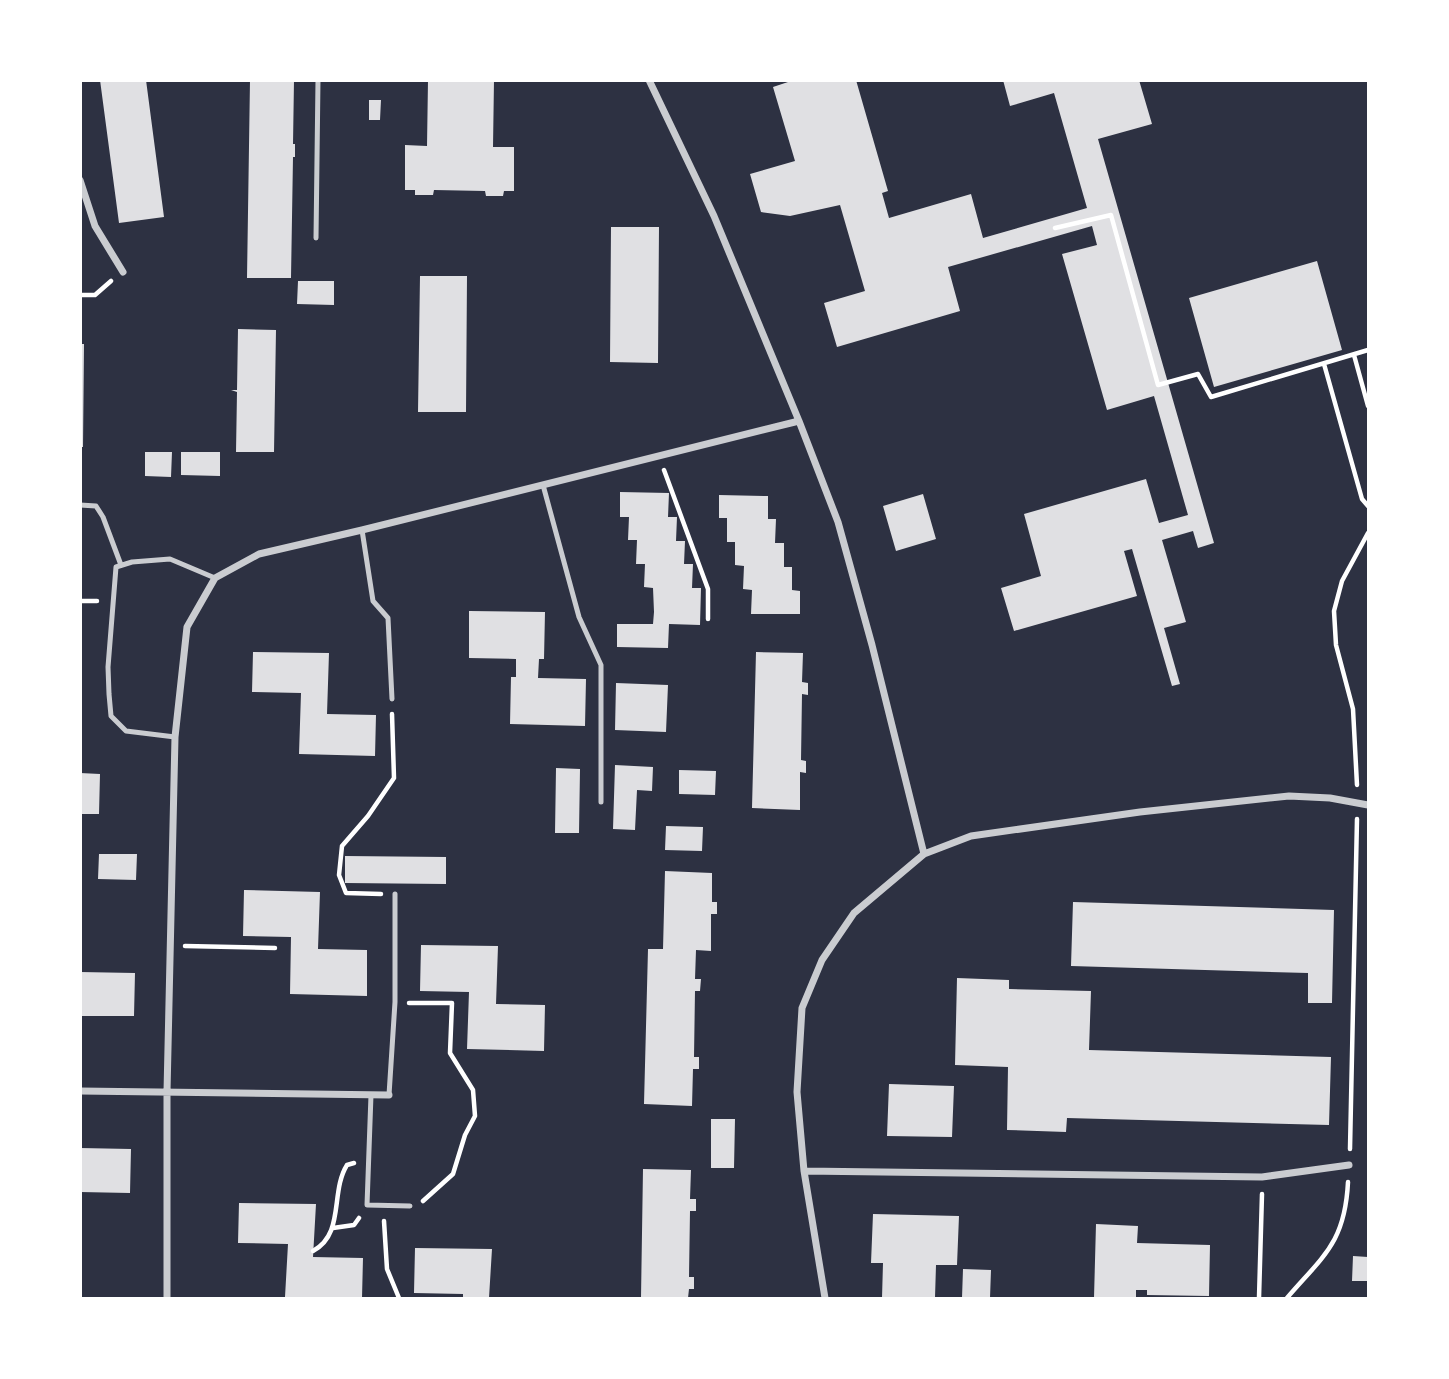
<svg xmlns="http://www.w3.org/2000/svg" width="1449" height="1379" font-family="'IBM Plex Sans',sans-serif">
<rect width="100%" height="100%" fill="#2d3142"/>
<path fill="#e0e0e3" d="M100,80H146L164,217L119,223Z
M250,80H294L293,144H295V157H293L291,278H247Z
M428,80H494L493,147H514V191H504L503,196H486L485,191L434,190L433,195H415V190H405V145L427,146Z
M794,80H856L888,191L882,193L889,218L971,194L983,238L1087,208L1054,93L1010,106L1003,80H1139L1152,124L1098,139L1214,543L1198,548L1193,531L1162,540L1186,622L1164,628L1180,684L1172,686L1132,549L1124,551L1137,596L1014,631L1001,588L1041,576L1024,514L1146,479L1159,523L1188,515L1154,396L1107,410L1062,254L1097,245L1092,226L948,267L960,311L837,347L824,303L865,291L840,205L790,216L761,212L750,174L795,161L773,87Z
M369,100H381L380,120H369Z
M611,227H659L658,363L610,362Z
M1317,261L1342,350L1214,387L1189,298Z
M420,276H467L466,412H418Z
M298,281H334V305L297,304Z
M238,329L276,330L274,452H236L237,392L231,390H237Z
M80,344H84L83,447H80Z
M145,452H172L171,477L145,476Z
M181,452H220V476L181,475Z
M620,492L669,493L668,517H677L676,541H685L684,564H693L692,588H701L700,625L669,624L668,648L617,647V624H653L654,612L653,588L644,587L645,564H636L637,540H628L629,517H620Z
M923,494L936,539L896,551L883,506Z
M719,495L768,496V519H776L775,543H784V567H792V590L800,591V614H751L752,590L743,589L744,566L735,565V542H727V518H719Z
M469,611L545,612L544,659H539L538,678L586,679L585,726L510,724L511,677H516V659L469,658Z
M253,652L329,653L327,714L376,715L375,756L299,754L301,693L252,692Z
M756,652L803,653L802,682L808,683V695L802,694L801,760L806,761V773L800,772V810L752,808Z
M616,683L668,685L666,732L615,730Z
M615,765L653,767L652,791L637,790L635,830L613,829Z
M556,768L580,769L579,833H555Z
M679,770L716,771L715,795L679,794Z
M80,773L100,774L99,814H80Z
M666,826L703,827L702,851L665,850Z
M99,854H137L136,880L98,879Z
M345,856L446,857V884L345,883Z
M665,871L712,873V902H717V914H711V951L696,950L695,979H701L700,991H695L694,1057H699V1069H693L692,1106L644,1104L648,949H663Z
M244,890L320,892L318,949L367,950V996L290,994L291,937L243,936Z
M1073,902L1334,910L1332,1003H1308V973L1071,966Z
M421,945L498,946L496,1004L545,1005L544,1051L467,1049L469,992L420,991Z
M80,972L135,973L134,1016H80Z
M957,978L1009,980V989L1091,991L1089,1050L1331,1057L1329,1125L1067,1118L1066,1132L1007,1130L1008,1067L955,1065Z
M889,1084L954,1086L952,1137L887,1136Z
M711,1119H735L734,1168H711Z
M80,1148L131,1149L130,1193L80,1192Z
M643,1169L691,1170L690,1199H696V1211H690L689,1277H694V1289H689L688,1298H641Z
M239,1203L316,1204L313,1257L363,1258L362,1298L285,1297L288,1244L238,1243Z
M873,1214L959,1216L957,1265H936L935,1298H882L883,1263H871Z
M1096,1224L1138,1226L1137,1243L1210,1245L1209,1296L1147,1295V1290H1136V1298H1094Z
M415,1248L492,1249L489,1298H463V1294L414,1293Z
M1353,1256L1368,1257V1281H1352Z
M963,1269L991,1270L990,1298H962Z"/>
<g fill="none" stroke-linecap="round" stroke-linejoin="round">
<path stroke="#fff" stroke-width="4.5" d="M1055,228L1111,215L1158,385L1198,374L1211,397L1368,350
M80,295H95L111,281
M1354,355L1368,406
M1324,364L1362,499L1368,506
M664,470L708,589V619
M80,601H97
M1357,785L1353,709L1336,645L1334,611L1342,581L1368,533
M381,894L346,893L339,875L342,846L368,816L394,778L392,714
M185,946L275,948
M409,1003H452L450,1053L473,1090L475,1116L465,1135L453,1174L423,1201
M1350,1149L1357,819
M384,1221L387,1269L399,1298
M333,1228L354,1225L359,1218
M313,1251C345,1234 330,1192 347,1165L354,1163
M1259,1298L1262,1194
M1287,1298C1323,1256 1345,1243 1348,1182"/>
<path stroke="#caccd0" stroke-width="5" d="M316,238L318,80
M543,485L579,617L601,665V802
M80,505L96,506L103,517L121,565
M362,530L373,601L388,618L392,699
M175,737L126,731L111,716L109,694L108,667L116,567L132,562L170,559L215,578
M371,1095L367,1205L410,1206
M389,1095L395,1002V894"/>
<path stroke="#caccd0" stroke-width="7" d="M649,80L714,216L799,421L838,522L872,645L924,854
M80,180L95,226L123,272
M80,1091L389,1095
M804,1171L1262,1177L1349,1165
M167,1298V1092L175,737L187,627L215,578L259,554L362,530L799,421
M825,1298L804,1171L797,1092L802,1008L822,960L854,913L924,854L971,836L1140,812L1289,796L1330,798L1368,805"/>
</g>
<rect width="1449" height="1379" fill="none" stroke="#ffffff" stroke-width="164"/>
</svg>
